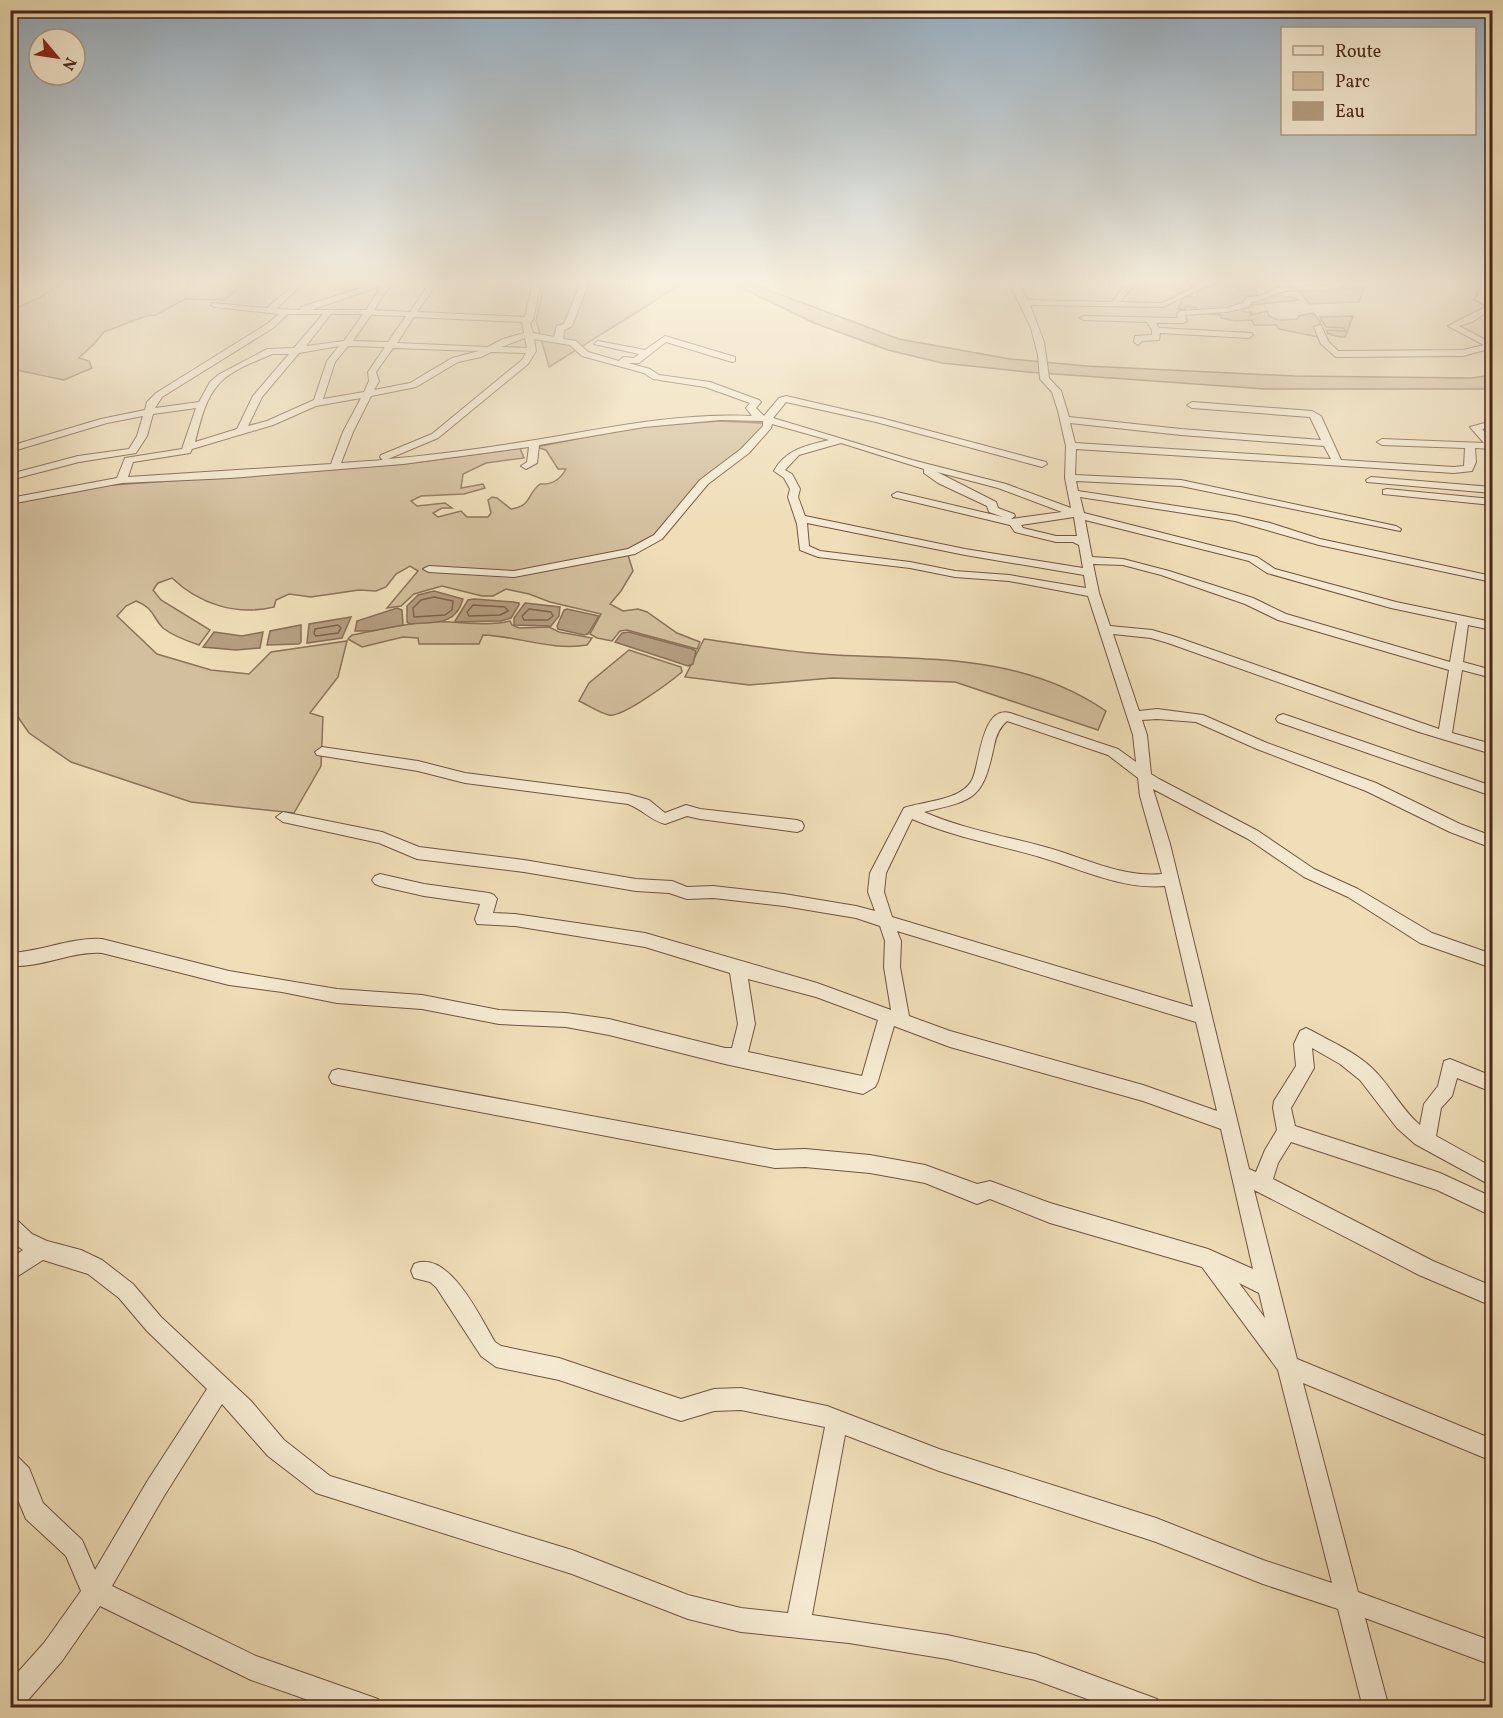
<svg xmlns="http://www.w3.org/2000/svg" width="1503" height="1718" font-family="Vollkorn,serif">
<rect width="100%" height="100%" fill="#efdeb8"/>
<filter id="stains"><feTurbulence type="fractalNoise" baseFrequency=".00333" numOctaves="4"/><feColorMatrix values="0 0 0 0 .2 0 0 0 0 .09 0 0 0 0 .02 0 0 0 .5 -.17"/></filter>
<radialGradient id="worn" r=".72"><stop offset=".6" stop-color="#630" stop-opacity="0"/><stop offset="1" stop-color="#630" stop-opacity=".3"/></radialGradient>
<path fill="#d3bf9d" stroke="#8e725b" stroke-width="1.5" d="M62,282L125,284L131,282H246L224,300L185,299L156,315L146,316L104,332L94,344L79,358L89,361L92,368L64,380L11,369V310L39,298Z
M545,282H685L549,367L536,320Z
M730,282H747L899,339L1010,359L1087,366L1295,376L1471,378L1492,375V389H1265L1027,372L942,363L888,350L814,323Z
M1193,282L1201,287H1211L1218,282H1234L1241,288L1237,290L1256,289L1258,296C1272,295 1286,295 1299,300L1242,306L1244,312H1252L1251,315L1267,311L1269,316L1279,320L1297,319L1299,316L1313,313L1321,322L1319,325L1328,339L1279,329L1276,325H1254L1252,320L1236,321L1221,318L1220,315L1191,312L1196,308L1186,306L1185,310L1178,309L1184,297L1198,296L1197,291H1189Z
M1364,288L1359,302L1309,304L1298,289Z
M1353,316L1345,337C1338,337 1333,336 1327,333V330L1345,331L1344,328L1326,327L1320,317Z
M720,421L762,423L767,427L723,467L655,536L628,555L633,571L621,591L610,604L623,611L638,609L647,612L677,633L700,642L697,649L627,630L620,631L612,641L597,638L590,634L601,614L550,602L529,594L506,589L493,596H482L442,586L414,594L401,606L387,608L418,571L410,566L396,574L386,587L376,591L359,590L311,597L289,594L276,600L274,607C236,616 199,604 172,578L158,583L153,590L161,600L210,630L199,645C187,641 173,636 163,628C152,617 155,609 136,601L126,606L117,616L157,654L211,670L249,674L271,652L347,641L338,677L310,713L323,717L321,766L294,813L191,802L71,762L29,733L11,707L10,503L99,486L404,464L520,448L524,458L486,463L463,474L461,488L483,484L485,488L464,494L421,496L411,501L417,506L445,503L452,508H442L433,513L438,517L461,511L467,517H488L491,513L488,500L492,497L497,498L511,509C532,506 526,495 540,484C552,485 560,480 566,469H558L546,450L536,447L636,427Z
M510,621L512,625L519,628L549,627L559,632L592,638L587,645C552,651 517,636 483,635L479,644H419L418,638L403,637L362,647L348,639L352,635C383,629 418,620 450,622C469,623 491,626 510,621Z
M704,639C748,645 792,653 836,655C932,660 1023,654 1106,711L1098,730L955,682L832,678L749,685L685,677Z
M629,650L681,667L682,672C670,682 622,718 609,715C599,713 588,705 579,701L589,683Z"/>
<path fill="#b69f82" stroke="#8a6f58" stroke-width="1.5" d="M434,591L463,599C456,626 434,622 410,624L407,622V606L418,595Z
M474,599L513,602L519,603V605L511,618L501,621L457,622L455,621L468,600Z
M525,603L560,607L559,616L551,626L514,625V618Z
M397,608L402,610L403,625L371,631H355L357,621Z
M567,609L599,616L588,634L584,635L558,629L557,626L564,610Z
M351,617L342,638L307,643L309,624Z
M301,625V642L299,644L267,645L270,631Z
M214,632L242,636L263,632L260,648L236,650L203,647Z
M629,632L692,649L696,651L693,664L688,666L615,642L622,633Z"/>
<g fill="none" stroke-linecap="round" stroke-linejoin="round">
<path stroke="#7f624e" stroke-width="1.5" d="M434,597L453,601L452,610L445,615L414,617L413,608L421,600Z
M473,605L505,607L508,611L500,615L469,616L467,612Z
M529,609L551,612L553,616L548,620H524L522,616Z
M338,625L341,628L338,633L316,636L314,634L315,629Z"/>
<g stroke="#725441" stroke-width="2">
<path id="minor" d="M297,282H305L276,309L300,310L301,307L379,282H392L374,310L410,312L430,282H438L417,312L525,317L533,282H541L533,320L530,323L533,333L554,337L557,326L564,324L581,282H589L572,326L564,330L563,339L576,341L588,352L619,361L623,357L634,358L639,354L594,344L598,341L645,350L665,336L735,357V361L732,362L666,342L639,363H628L650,369L659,375L710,382L759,400L761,402L756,408L764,416L779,398L786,396L881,418L1046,462L1047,464L1042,467L876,422L786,402L773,418L912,460L1006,484L1071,508L1065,478L1066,446L1058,411L1052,392L1040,379L1038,355L1031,328L1009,282H1017L1028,300L1112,302L1125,286V282H1133V286L1120,302L1162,303L1205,282H1215L1163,307L1030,305L1044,342L1049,378L1061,391L1069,417L1181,429L1321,440L1310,417L1192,408L1187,405L1192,402L1312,411L1321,416L1341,460L1454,467L1464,466L1465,448L1382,445L1377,442L1382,439L1484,443L1470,427L1492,421V427L1482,429L1492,441V449L1475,448L1476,462L1472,471L1454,473L1076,449L1075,475L1181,480L1396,526L1401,529L1400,531L1181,486L1076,481L1078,491L1235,515L1270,523L1320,539L1492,576V582L1319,545L1235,521L1080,497L1084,513L1257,557L1275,569L1396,602L1492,622V630L1468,625L1463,662L1492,670V678L1462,670L1452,733L1492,744V754L1419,732L1168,643L1151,638L1113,634L1139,711L1157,709L1203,715L1267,743L1376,783L1460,824L1492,836V848L1450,832L1366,791L1257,749L1196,722L1157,719L1142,720L1147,735L1151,774L1159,779L1258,831L1314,869L1358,889L1432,933L1492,954V968L1420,943L1348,897L1304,877L1248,839L1153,789L1170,844L1249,1169L1256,1172L1265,1150L1277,1130L1273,1108L1274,1101L1296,1066L1294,1044L1300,1031L1306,1028L1312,1031C1332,1042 1355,1052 1372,1068C1390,1085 1401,1109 1420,1125L1424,1104L1438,1086L1444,1061L1450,1059L1492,1076V1092L1457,1078L1452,1096L1441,1108L1436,1136L1492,1167V1186L1415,1144L1397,1128L1360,1080L1340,1064L1312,1048L1314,1068L1291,1108L1295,1126L1440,1173L1492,1197V1216L1437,1190L1291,1142L1278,1163L1273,1179L1433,1261L1492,1286V1306L1419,1275L1254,1190L1297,1359L1492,1439V1461L1303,1383L1358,1592L1492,1641V1665L1365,1618L1389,1708H1363L1338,1609L1263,1584L1156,1542L939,1471L845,1435L812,1615L947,1635L1035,1654L1157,1699L1161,1708H1112L1035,1680L947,1659L849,1643L741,1632L688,1619L572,1574L316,1493L268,1456L222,1404L164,1496L112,1586L256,1656L378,1699L382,1708H331L251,1680L100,1606L62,1661L21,1708H10V1681L44,1643L81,1591L66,1556L26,1519L10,1481V1454L18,1457L29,1468L43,1503L82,1540L95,1570L148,1480L207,1389L147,1331L119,1298L88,1274L43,1260L10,1281V1259L23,1250L10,1241V1217L17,1220L32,1234L47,1241L81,1250L102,1260L133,1284L161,1317L251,1401L284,1440L330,1476L572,1550L688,1595L741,1608L788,1613L825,1427L741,1410L714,1411L681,1421L559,1380L496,1367L481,1356L436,1287L430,1282L414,1278L411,1271L414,1264C449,1249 480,1317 495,1342L501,1346L559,1358L681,1399L714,1389L741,1388L827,1406L939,1449L1156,1518L1263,1560L1332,1583L1278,1370L1202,1267L1050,1223L990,1199L977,1204L925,1183L870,1173L805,1167L775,1168L338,1085L332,1083L329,1077L332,1071L338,1069L775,1150L805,1149L870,1155L925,1165L977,1184L990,1181L1050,1203L1208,1249L1253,1269L1221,1129L1143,1101L950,1047L894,1026L878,1081L875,1087L863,1094L725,1064L609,1035L566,1027L499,1024L422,1009L337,1003L282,992L229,985L102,953C71,951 42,968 10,966L12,953C42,951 73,937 102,939L229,971L337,989L422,995L499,1010L566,1013L609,1019L725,1048H732L738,1024L730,973L645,947L515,926L477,924L475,919L480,904L424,896L380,886L375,884L372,880L375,876L380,874L424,884L489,893L494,895L497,899L493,913L515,914L645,933L817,983L891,1010L884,967L885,941L880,926L856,918L784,906L713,898L687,899L669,893L636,891L524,872L417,859L379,843L283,822L276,817L283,812L382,832L419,847L524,860L636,879L672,881L687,887L713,886L784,894L856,906L875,911L868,892L870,873L904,808C923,801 961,801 972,780C980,765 981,705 1010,713L1118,749L1136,762L1133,735L1088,596L1009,581L955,577L910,568L818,557L800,550L797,524L788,497L790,489L784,478L774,471C785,450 807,445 829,440L772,424L771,428L749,453L708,484L662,539L635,554L514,577L429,572L423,569L429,566L514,571L628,549L654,535L700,480L741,449L763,426V421L720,420L644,427L539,445L537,463L526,469L521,466L527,462L529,447L403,464L230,478L122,483L10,504V498L117,478L125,458L182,449L196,408L153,414L147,436L136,453L79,462L10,480V474L78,456L129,449L137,436L143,416L107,423L10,452V446L101,419L145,410L147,402L156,393L267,324L279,314L215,307L211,305L212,303L267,308ZM381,286L366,310H311ZM288,314H323L294,348L267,349L218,375L210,382L199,402L155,408L162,397L273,328ZM331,314H363L344,341L306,346ZM371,315L406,316L388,342L353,341ZM414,317L522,322L524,333L503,339L488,347L397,343ZM525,338L527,348L501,347ZM534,339L570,345L582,356L644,373L653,379L705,387L750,403L746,408L752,416C689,413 627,424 565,435C507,445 448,454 388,459L438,438L528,364L536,351ZM339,346L327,361L314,400L267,421L248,426L262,397L299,353ZM348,346L385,347L368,372L369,381L364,392L323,399L335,362ZM393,348L479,351L452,358L410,383L374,390L379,381L376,372ZM491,352L526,353L522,360L432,434L381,455L380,457L383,460L341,463L353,432L371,396L416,387L458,362L481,357ZM272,354H289L253,396L237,429L195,442C200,423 205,399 218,385C230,370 255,362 272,354ZM361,398L343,432L331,464L128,477L133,462L190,453L192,449L273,425L316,406ZM1070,423L1181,435L1324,446L1331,459L1075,443ZM841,443L924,469V473L938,483L987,506L989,512L1003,517L897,492L892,495L893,497L1010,525L1015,532L1056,542H1073L1079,545L1083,568L965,549L805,516L798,497L800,489L792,474L785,470L799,455ZM937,472L998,488L1062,512L1011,519L1015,516L1014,514L998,508L996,502ZM1074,517L1077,536H1056L1023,528L1021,525ZM1085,520L1249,561L1267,573L1391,608L1457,622L1450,662L1286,614L1253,598L1169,571L1123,559L1092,557ZM807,523L965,555L1084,575L1086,588L1009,575L955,571L910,562L820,551L809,546ZM1093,564L1123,565L1161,575L1245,604L1278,620L1449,670L1439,729L1176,637L1152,630L1110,626L1099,593ZM1007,721L1108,755L1138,778L1140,796L1162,874C1122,878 1083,857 1045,847C1005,836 963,829 924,812C975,800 983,799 994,746C996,736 999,728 1007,721ZM912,819C954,837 998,845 1040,857C1081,869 1122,890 1165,886L1193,1007L892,917L884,892L886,873ZM897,931L1196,1022L1217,1111L1143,1085L950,1031L909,1016L900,967L901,941ZM748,979L816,997L878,1020L862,1076L748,1052L755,1024ZM1239,1283L1259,1293L1265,1318Z
M1340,282H1352C1329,297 1301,285 1278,293C1269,296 1262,300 1252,302L1249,307L1227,312L1185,315L1187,321L1183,323H1156L1159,328L1252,333L1253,335L1249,338L1160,333L1159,340L1142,341L1138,345L1134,342L1135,336L1152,335V330L1147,322L1084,320L1080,318L1084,316L1178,318L1177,314L1180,311L1227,308L1243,303L1246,298L1263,295L1277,288L1326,286Z
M1481,282H1489L1484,299L1492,302V309L1472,322L1459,326L1492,343V348L1463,356L1336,357L1321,344L1314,327L1321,325L1328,341L1338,351L1463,350L1484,345L1448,326L1487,306L1474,299L1477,297Z
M1371,477L1492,487V493L1367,482L1366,480Z
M1387,489L1492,499V505L1383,494V490Z
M1283,714L1492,786V796L1278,722L1276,719L1278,716Z
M322,747L418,761L465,773L628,794L649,800L665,813L686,805L700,809L797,820L802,822L804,826L802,830L797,832L700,819L687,816L665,824C650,820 642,809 628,804L465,783L418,771L317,755L315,752Z"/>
</g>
<use href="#minor" fill="#f5ead1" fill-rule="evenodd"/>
</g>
<linearGradient id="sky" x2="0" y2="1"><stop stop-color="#94acbf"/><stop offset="0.54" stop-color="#f8f0df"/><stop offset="1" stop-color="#f8f0df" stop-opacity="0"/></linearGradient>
<rect width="1503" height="522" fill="url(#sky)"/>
<rect width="1503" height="1718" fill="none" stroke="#efdeb8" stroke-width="36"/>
<rect x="12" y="12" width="1479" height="1694" fill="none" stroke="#482619" stroke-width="3"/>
<rect x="18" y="18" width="1467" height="1682" fill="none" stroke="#482619" stroke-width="1.5"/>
<rect x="1281" y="27" width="195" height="108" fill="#f5ead1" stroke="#b09c87" stroke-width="1.5"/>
<rect x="1293" y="46" width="30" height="9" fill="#f5ead1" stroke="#b09c87" stroke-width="1.5"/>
<text x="1335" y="57" font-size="18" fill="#482619">Route</text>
<rect x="1293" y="72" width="30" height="18" fill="#d3bf9d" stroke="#b09c87" stroke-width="1.5"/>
<text x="1335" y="87" font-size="18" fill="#482619">Parc</text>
<rect x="1293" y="102" width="30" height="18" fill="#b69f82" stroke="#b09c87" stroke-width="1.5"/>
<text x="1335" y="117" font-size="18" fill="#482619">Eau</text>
<g transform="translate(57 57) rotate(119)"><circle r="28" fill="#f5ead1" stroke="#b09c87" stroke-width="1.5"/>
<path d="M0-4.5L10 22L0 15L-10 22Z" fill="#8f2418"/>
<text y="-9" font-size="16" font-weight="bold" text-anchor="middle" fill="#482619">N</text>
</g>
<rect width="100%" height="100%" filter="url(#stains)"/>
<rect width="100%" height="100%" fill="url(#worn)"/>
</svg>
